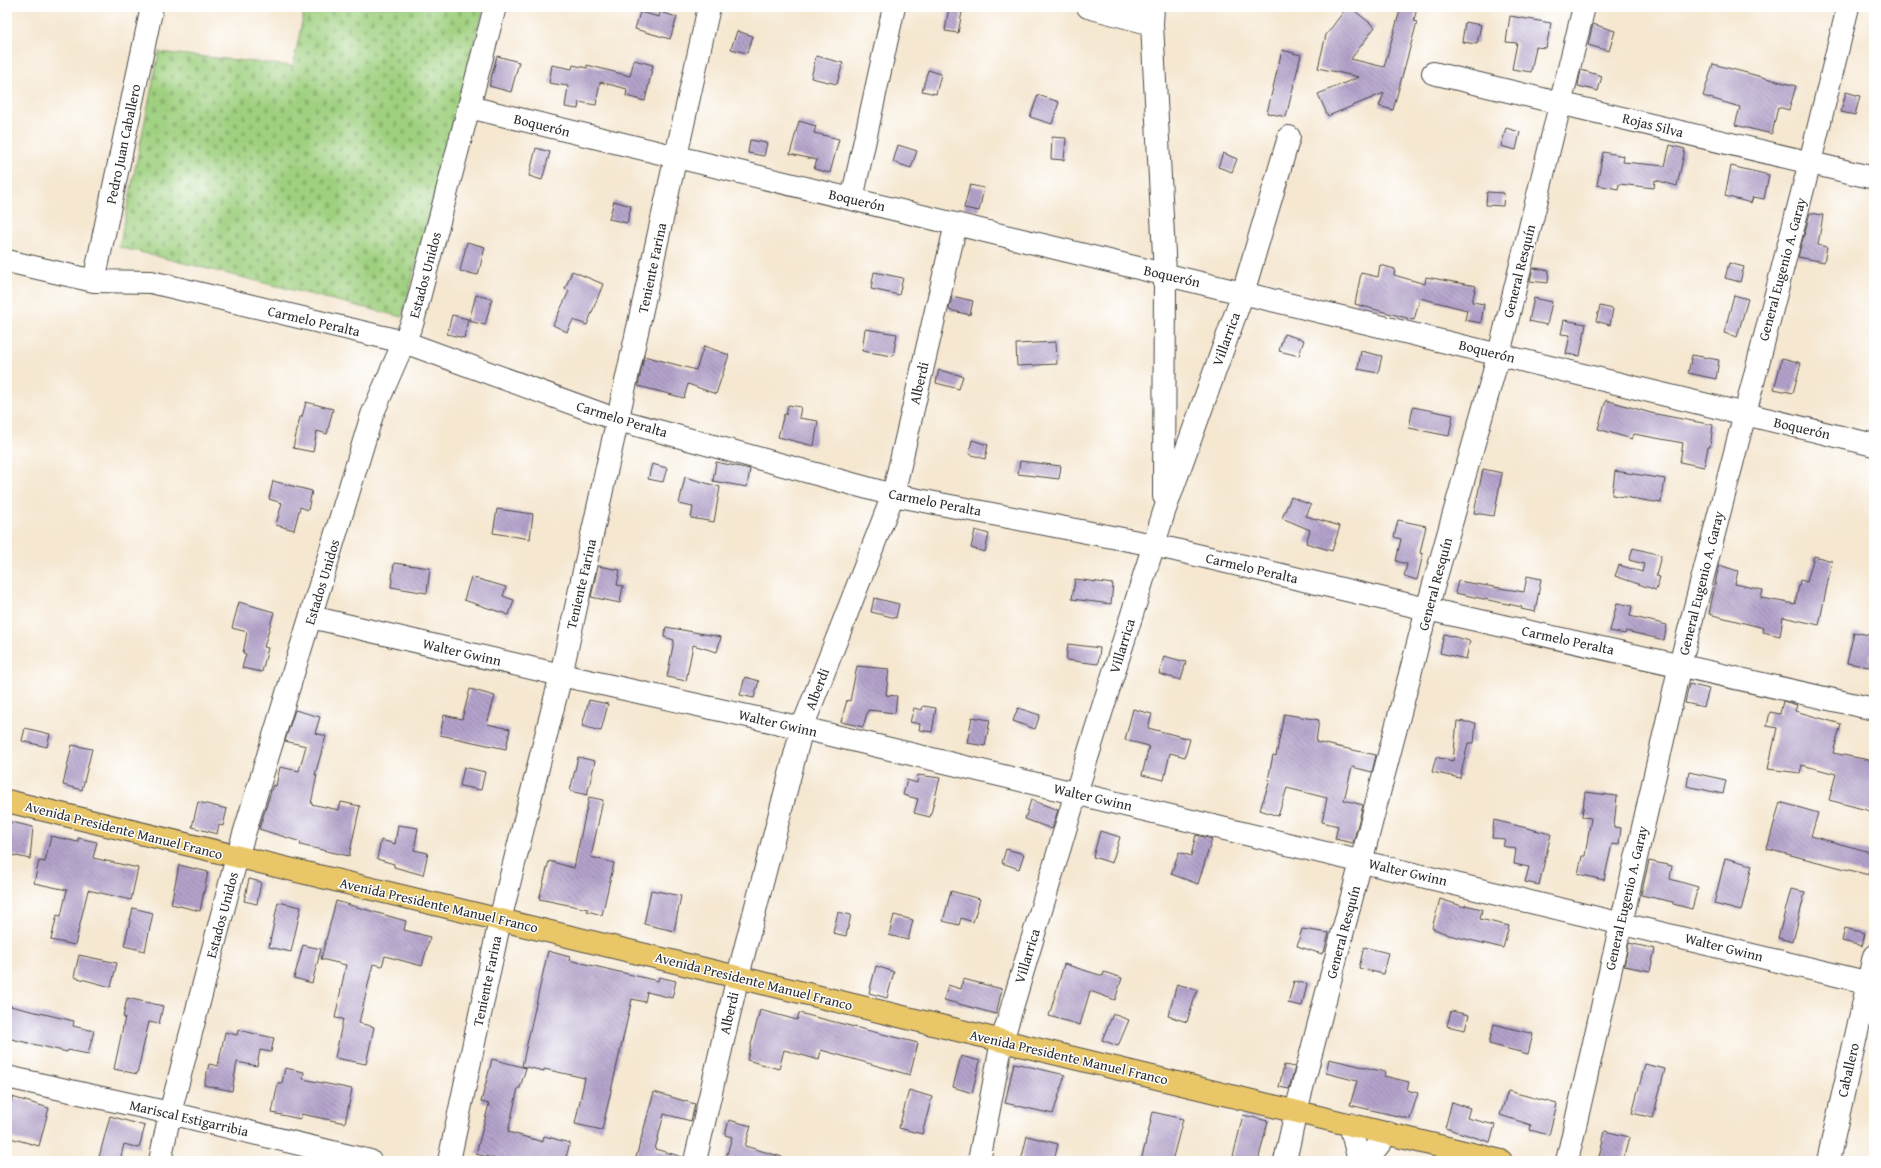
<svg xmlns="http://www.w3.org/2000/svg" width="1881" height="1168" font-family="'Gentium Book Plus',serif">
<defs>
<pattern id="cemetery-stones" width="16" height="16" patternUnits="userSpaceOnUse"><rect width="16" height="16" fill="#9fd07f"/><path d="M2 7V4a2 2 0 0 1 4 0v3zM10 15v-3a2 2 0 0 1 4 0v3z" fill="#89b36e"/></pattern>
<pattern id="building-back-hatch" width="6" height="6" patternUnits="userSpaceOnUse"><rect width="6" height="6" fill="#b3a2ca"/><path d="M-1 5l2 2M0 0l6 6M5-1l2 2" fill="none" stroke="#9284a4"/></pattern>
</defs>
<rect width="100%" height="100%" fill="#fff"/>
<filter id="ink" filterUnits="userSpaceOnUse"><feTurbulence type="fractalNoise" baseFrequency=".025" numOctaves="2"/><feDisplacementMap in="SourceGraphic" scale="8" xChannelSelector="R" yChannelSelector="G"/><feConvolveMatrix kernelMatrix="1 2 1 2 8 2 1 2 1" color-interpolation-filters="sRGB"/></filter>
<filter id="wash" filterUnits="userSpaceOnUse"><feTurbulence type="fractalNoise" baseFrequency=".012" numOctaves="4" result="noise"/><feDisplacementMap in="SourceGraphic" scale="16" xChannelSelector="R" yChannelSelector="G"/><feGaussianBlur stdDeviation="0.9" result="paint"/><feColorMatrix in="noise" values="0 0 0 0 0 0 0 0 0 0 0 0 0 0 0 0 0 1.4 0 .05"/><feComposite in="paint" operator="in"/></filter>
<g filter="url(#wash)">
<rect width="100%" height="100%" fill="#f5e7d0"/>
<path fill="url(#cemetery-stones)" stroke="#657e55" d="M305,7H484L402,317L119,247L159,52L293,66Z"/>
<g id="blocks">
<path fill="url(#building-back-hatch)" d="M949,7H963L958,33L945,31Z
M1347,7H1350L1375,27L1351,59L1384,67L1401,7H1417L1414,21L1417,22L1393,110L1379,106L1384,93L1328,116L1318,94L1359,77L1318,68L1326,35Z
M640,12L659,17L660,12L677,17L670,39L635,29Z
M1510,16L1551,23L1546,48L1536,47L1531,72L1512,69L1517,43L1506,42Z
M1465,22L1481,25L1477,44L1462,42Z
M1593,24L1615,31L1609,51L1588,45Z
M737,31L753,36L747,53L731,49Z
M1282,50L1301,55L1286,117L1267,113Z
M497,56L519,62L511,92L489,86Z
M816,56L843,63L837,84L811,78Z
M634,60L653,65L645,101L626,96L627,89L600,82L596,105L579,102L578,109L565,107L568,86L549,83L552,65L572,69L573,65L587,68V65L630,76Z
M1713,64L1796,86L1789,110L1778,107L1772,134L1735,125L1740,107L1703,96Z
M928,70L941,74L936,94L922,91Z
M1581,70L1602,76L1598,91L1578,86Z
M1846,92L1860,96L1855,115L1841,112Z
M1038,95L1059,102L1052,124L1030,117Z
M799,121L816,126L814,133L839,139L830,173L814,169L817,160L790,154Z
M1506,128L1520,132L1516,150L1501,146Z
M1052,137L1066,138L1064,160L1051,159Z
M750,140L767,143L764,156L748,153Z
M898,145L917,151L911,168L893,162Z
M1670,145L1685,149L1677,186L1655,180L1654,188L1619,184L1618,189L1597,185L1603,152L1624,156L1623,162L1665,166Z
M536,148L550,152L542,180L529,176Z
M1223,153L1237,159L1232,172L1218,167Z
M1731,166L1769,175L1764,199L1753,197L1751,203L1725,196Z
M970,185L984,188L979,211L964,208Z
M1487,192L1504,193L1503,206L1486,205Z
M614,201L631,206L627,223L609,219Z
M1810,213L1823,215L1818,245L1827,247L1824,262L1798,257Z
M467,242L485,247L478,275L460,271Z
M1729,263L1744,267L1740,282L1725,278Z
M1380,265L1395,269L1394,275L1425,284L1426,277L1476,286L1472,302L1484,304L1481,323L1465,320L1467,310L1420,298L1414,320L1355,304L1361,273L1378,277Z
M1533,268L1549,270L1548,283L1530,281Z
M572,271L603,284L587,325L573,320L567,332L553,325L569,291L565,289Z
M874,272L903,278L899,295L871,289Z
M476,295L492,299L485,325L469,321Z
M1734,295L1748,299L1737,337L1724,333Z
M952,296L973,301L970,315L949,310Z
M1534,298L1552,302L1547,325L1529,321Z
M1600,306L1613,309L1610,325L1596,321Z
M452,315L468,319L464,338L447,334Z
M1564,320L1586,324L1580,356L1566,354L1570,335L1561,334Z
M865,329L897,334L893,356L862,351Z
M1284,334L1304,340L1299,356L1279,351Z
M1056,342L1057,364L1017,366L1016,344Z
M704,346L729,355L716,394L688,384L684,398L638,386L644,356L696,370Z
M1361,351L1382,356L1378,373L1358,369Z
M1692,355L1719,360L1716,379L1688,373Z
M1782,358L1801,363L1793,393L1774,389Z
M939,370L963,376L959,389L936,383Z
M1606,400L1651,413L1713,425L1710,447H1708L1704,467L1680,462L1683,443L1634,434L1632,439L1598,429Z
M306,402L333,409L327,434L317,431L313,452L293,448L300,417H302Z
M788,405L801,407L799,418L818,421L814,446L778,437L784,414L786,415Z
M1413,407L1453,415L1449,436L1409,428Z
M972,440L988,445L985,459L969,454Z
M1020,461L1061,466L1059,479L1018,474Z
M716,462L750,469L747,487L713,481Z
M652,464L667,468L663,482L648,479Z
M1483,469L1502,473L1494,516L1474,513Z
M1615,471L1665,479L1661,503L1612,495Z
M685,477L720,487L714,522L691,518L693,507L679,504Z
M273,481L312,491L308,510L300,507L294,530L276,525L282,503L269,499Z
M1291,497L1311,505L1306,516L1340,526L1332,551L1306,543L1310,530L1282,518Z
M497,509L533,514L530,539L493,533Z
M1398,520L1426,526L1420,553L1423,554L1417,580L1404,576L1407,564L1396,561L1401,539L1394,537Z
M975,530L989,534L985,552L971,548Z
M1633,548L1661,555L1656,576L1660,577L1656,590L1615,576L1619,565L1642,572L1644,564L1629,560Z
M1814,556L1832,561L1819,625L1783,617L1780,636L1763,632L1764,628L1709,614L1719,565L1738,571L1735,584L1763,590L1761,598L1795,604L1800,580L1807,582Z
M394,563L430,568L427,593L391,587Z
M598,566L620,570L617,585L623,586L620,603L591,597Z
M1527,576L1541,579L1535,612L1521,609L1522,607L1455,593L1458,581L1524,592Z
M471,577L506,587L503,596L514,600L509,615L464,600Z
M1075,579L1113,584L1111,604L1072,599Z
M874,598L899,604L896,618L871,612Z
M239,602L274,612L264,647L268,648L262,672L242,668L246,654L243,653L247,632L232,628Z
M1617,603L1632,606L1630,616L1667,625L1664,640L1626,631L1625,634L1610,631Z
M666,627L721,637L717,652L693,645L686,681L667,677L674,640L664,637Z
M1854,632L1874,636V654L1871,653L1869,667L1847,663Z
M1444,634L1470,641L1466,659L1440,653Z
M1068,644L1100,648L1098,664L1066,660Z
M1164,656L1186,662L1181,680L1159,674Z
M857,666L889,669L886,695L897,696L895,713L868,710L863,727L841,722L847,700L850,701Z
M745,677L759,681L754,698L740,695Z
M1689,684L1709,689L1704,707L1685,703Z
M470,689L495,696L487,724L510,729L506,749L440,735L444,715L462,719Z
M589,700L608,704L601,731L582,726Z
M1783,701L1797,705L1795,711L1841,724L1833,753L1874,761V812L1829,800L1836,774L1802,765L1800,773L1768,769L1777,728L1767,726L1770,712L1780,714Z
M923,706L936,708L932,732L919,730L920,724L910,722L914,708L922,710Z
M1018,708L1040,715L1035,729L1013,721Z
M1133,709L1152,714L1148,728L1190,739L1185,757L1170,753L1164,780L1142,775L1149,746L1125,740Z
M295,710L320,717L315,733L326,736L315,775H317L311,804L339,810L341,802L360,806L349,856L300,845L301,842L259,829L273,785L276,786L280,767L299,771L306,746L285,741Z
M1284,714L1319,720L1316,742L1376,755L1372,772L1352,767L1344,800L1363,805L1353,843L1335,839L1338,826L1322,822L1327,798L1287,788L1278,816L1260,810L1270,780H1268L1273,755L1276,756Z
M972,717L990,720L985,746L967,743Z
M1457,721L1476,723L1474,743H1468L1460,778L1432,772L1436,757L1453,761Z
M25,728L50,734L47,747L22,741Z
M72,745L92,749L82,790L63,785Z
M578,757L595,761L587,795L570,791Z
M464,767L485,772L481,790L460,786Z
M1689,772L1726,780L1723,794L1687,786Z
M918,775L940,778L930,817L914,813L918,799L903,795L907,780L917,783Z
M1585,792L1617,796L1614,827L1621,828L1619,845L1612,844L1604,880L1578,874L1582,856H1585L1591,818L1582,817Z
M589,797L603,800L591,857L614,863L602,915L587,911L588,909L539,899L549,861L574,868Z
M1031,800L1058,810L1052,829L1025,819Z
M198,802L227,809L223,826L219,825L217,834L192,827Z
M1780,802L1818,813L1811,836L1874,853L1869,875L1767,849Z
M1494,820L1551,834L1539,885L1525,882L1529,867L1514,864L1516,849L1503,846L1505,839L1492,838Z
M7,821L33,827L30,859L7,854Z
M398,825L418,828L414,850L428,853L423,875L394,867V864L377,859L381,840L395,844Z
M1100,831L1120,837L1112,863L1093,857Z
M1196,835L1212,839L1198,884L1171,874L1179,852L1191,856Z
M51,836L78,842V838L97,842L93,858L138,868L131,900L88,890L75,945L51,940L57,915L61,916L67,890L34,883L39,861L45,862Z
M1006,849L1024,854L1019,869L1002,863Z
M1725,858L1752,865L1741,911L1714,904Z
M1649,861L1672,866L1670,879L1698,887L1692,909L1673,904V902L1641,895Z
M179,865L208,872L200,911L171,904Z
M249,879L261,882L257,904L244,901Z
M1791,889L1805,892L1793,942L1778,938Z
M651,890L681,896L674,931L644,924Z
M951,891L980,899L973,922L961,918L959,925L943,921Z
M1440,899L1465,907V905L1482,909L1480,919L1509,926L1503,948L1449,935L1432,928Z
M336,901L406,921L404,930L430,937L422,966L385,956L382,966L373,964L359,1023L374,1027L366,1064L335,1058L343,1019L335,1018L346,965L321,959Z
M278,902L301,907L291,952L269,947Z
M133,908L153,913L145,951L124,946Z
M838,912L851,915L846,936L833,933Z
M894,915L913,920L908,940L889,935Z
M1845,928L1865,933L1862,946L1842,941Z
M1302,929L1329,933L1324,952H1322V954L1297,946Z
M1629,943L1655,949L1650,971L1624,966Z
M303,945L321,949L312,983L294,978Z
M1364,947L1388,953L1383,974L1359,968Z
M548,951L570,957L569,960L611,970L658,981L659,977L676,981L672,998L647,992L645,1002L632,999L602,1130L575,1124L585,1078L544,1069V1071L522,1066Z
M79,955L117,963L111,987L74,977Z
M1064,964L1103,976L1104,972L1122,978L1115,1000L1090,991L1080,1025L1049,1016Z
M876,966L894,972L887,998L869,993Z
M963,979L1002,989L996,1014L944,1000L948,985L961,989Z
M1294,981L1307,984L1302,1006L1288,1003Z
M1177,984L1197,990L1187,1022L1168,1016Z
M127,998L163,1006L159,1024L149,1022L137,1074L114,1069L125,1017H123Z
M10,1006L74,1021L73,1026L94,1031L88,1054L68,1050L67,1052L7,1038V1018Z
M760,1010L797,1020L799,1013L918,1043L910,1075L821,1050L819,1060L784,1050L779,1069L747,1060Z
M1451,1011L1469,1015L1465,1030L1447,1026Z
M1113,1014L1129,1020L1118,1046L1102,1040Z
M1494,1024L1533,1034L1528,1054L1489,1044Z
M238,1030L274,1038L271,1052L260,1050L257,1066L237,1062L232,1091L204,1085L209,1064L218,1066L225,1032L237,1035Z
M961,1056L980,1061L972,1093L953,1087Z
M492,1059L526,1068L520,1088H518L508,1132L543,1142L544,1136L570,1143L565,1161H502L476,1154L489,1104L481,1102Z
M1329,1059L1385,1072L1384,1076L1409,1082L1407,1090L1418,1093L1410,1119L1350,1105L1357,1081L1326,1073Z
M1014,1063L1065,1075L1053,1114L1005,1103Z
M1645,1064L1665,1069L1653,1118L1632,1113Z
M1284,1065L1295,1067L1289,1089L1279,1087Z
M285,1068L304,1072L303,1079L352,1089L345,1123L301,1114L300,1119L272,1113L278,1083H282Z
M909,1090L932,1097L922,1134L899,1128Z
M1508,1091L1557,1104L1549,1135L1530,1130L1531,1125L1500,1115Z
M654,1092L695,1104L691,1121L664,1114L655,1149L683,1157V1161H635Z
M12,1097L49,1108L39,1146L7,1137V1104L10,1105Z
M1452,1102L1470,1108L1467,1118L1495,1125L1490,1142L1445,1128Z
M1153,1112L1183,1119L1172,1161H1141Z
M1243,1115L1268,1121L1258,1161H1232Z
M110,1116L145,1126L139,1148L124,1144L120,1161H98Z
M729,1120L751,1126L745,1146L782,1157V1161H725L732,1137L725,1135Z
M1605,1131L1629,1137L1623,1161H1598Z
M1027,1136L1058,1144L1054,1161H1021Z"/>
</g>
</g>
<g filter="url(#ink)">
<use href="#blocks" fill-opacity="0" stroke="#494744" stroke-width="1"/>
<g fill="none" stroke-linecap="round" stroke-linejoin="round">
<g stroke="#494744" stroke-width="24">
<path id="minor" d="M1088,7L1152,24
M1153,7L1152,24L1165,274L1164,496
M1433,73L1874,178
M469,107L1874,445
M852,199L894,7
M7,261L94,281L151,282L404,342L618,420L893,495L1154,545L1427,609L1874,709
M94,281L152,7
M311,617L561,675L802,728L1874,984
M7,1077L170,1113L370,1161
M1350,1124L1359,1161
M160,1161L170,1113L237,857L372,415L413,321L495,7
M449,1161L500,920L561,675L709,7
M695,1161L738,976L802,728L893,495L956,224
M979,1161L1002,1041L1076,793L1164,512L1243,293L1289,137
M1285,1161L1296,1111L1427,609L1499,354L1584,7
M1366,1161L1388,1133
M1567,1161L1680,665L1810,162L1848,7
M1828,1161L1874,956"/>
</g>
<g stroke="#494744" stroke-width="24">
<path id="major" d="M7,801L1501,1161"/>
</g>
<use href="#minor" stroke="#fff" stroke-width="22"/>
<use href="#major" stroke="#e9c769" stroke-width="22"/>
</g>
</g>
<g text-anchor="middle" dominant-baseline="central" stroke-width="3" stroke-linejoin="round" paint-order="stroke">
<g font-size="14" fill="#2b2b2b" stroke="#fff">
<text transform="translate(542 125) rotate(14)">Boquerón</text>
<text transform="translate(1653 125) rotate(14)">Rojas Silva</text>
<text transform="translate(123 144) rotate(-78)">Pedro Juan Caballero</text>
<text transform="translate(857 200) rotate(13)">Boquerón</text>
<text transform="translate(652 268) rotate(-78)">Teniente Farina</text>
<text transform="translate(1782 269) rotate(-75)">General Eugenio A. Garay</text>
<text transform="translate(1519 271) rotate(-76)">General Resquín</text>
<text transform="translate(425 275) rotate(-75)">Estados Unidos</text>
<text transform="translate(1172 276) rotate(13)">Boquerón</text>
<text transform="translate(314 321) rotate(13)">Carmelo Peralta</text>
<text transform="translate(1226 339) rotate(-70)">Villarrica</text>
<text transform="translate(1487 351) rotate(14)">Boquerón</text>
<text transform="translate(919 383) rotate(-77)">Alberdi</text>
<text transform="translate(622 419) rotate(17)">Carmelo Peralta</text>
<text transform="translate(1802 428) rotate(13)">Boquerón</text>
<text transform="translate(935 502) rotate(11)">Carmelo Peralta</text>
<text transform="translate(1252 568) rotate(13)">Carmelo Peralta</text>
<text transform="translate(322 582) rotate(-73)">Estados Unidos</text>
<text transform="translate(1701 583) rotate(-76)">General Eugenio A. Garay</text>
<text transform="translate(581 584) rotate(-77)">Teniente Farina</text>
<text transform="translate(1435 584) rotate(-75)">General Resquín</text>
<text transform="translate(1568 640) rotate(12)">Carmelo Peralta</text>
<text transform="translate(1122 646) rotate(-73)">Villarrica</text>
<text transform="translate(462 652) rotate(13)">Walter Gwinn</text>
<text transform="translate(817 689) rotate(-69)">Alberdi</text>
<text transform="translate(778 723) rotate(13)">Walter Gwinn</text>
<text transform="translate(1093 797) rotate(13)">Walter Gwinn</text>
<text transform="translate(124 830) rotate(14)">Avenida Presidente Manuel Franco</text>
<text transform="translate(1408 872) rotate(13)">Walter Gwinn</text>
<text transform="translate(1626 898) rotate(-77)">General Eugenio A. Garay</text>
<text transform="translate(439 905) rotate(13)">Avenida Presidente Manuel Franco</text>
<text transform="translate(222 915) rotate(-75)">Estados Unidos</text>
<text transform="translate(1343 932) rotate(-75)">General Resquín</text>
<text transform="translate(1724 947) rotate(14)">Walter Gwinn</text>
<text transform="translate(1027 956) rotate(-73)">Villarrica</text>
<text transform="translate(487 981) rotate(-78)">Teniente Farina</text>
<text transform="translate(754 981) rotate(14)">Avenida Presidente Manuel Franco</text>
<text transform="translate(729 1013) rotate(-77)">Alberdi</text>
<text transform="translate(1069 1057) rotate(13)">Avenida Presidente Manuel Franco</text>
<text transform="translate(1848 1070) rotate(-77)">Caballero</text>
<text transform="translate(189 1118) rotate(13)">Mariscal Estigarribia</text>
</g>
</g>
<rect width="1881" height="1168" fill="none" stroke="#fff" stroke-width="24"/>
</svg>
